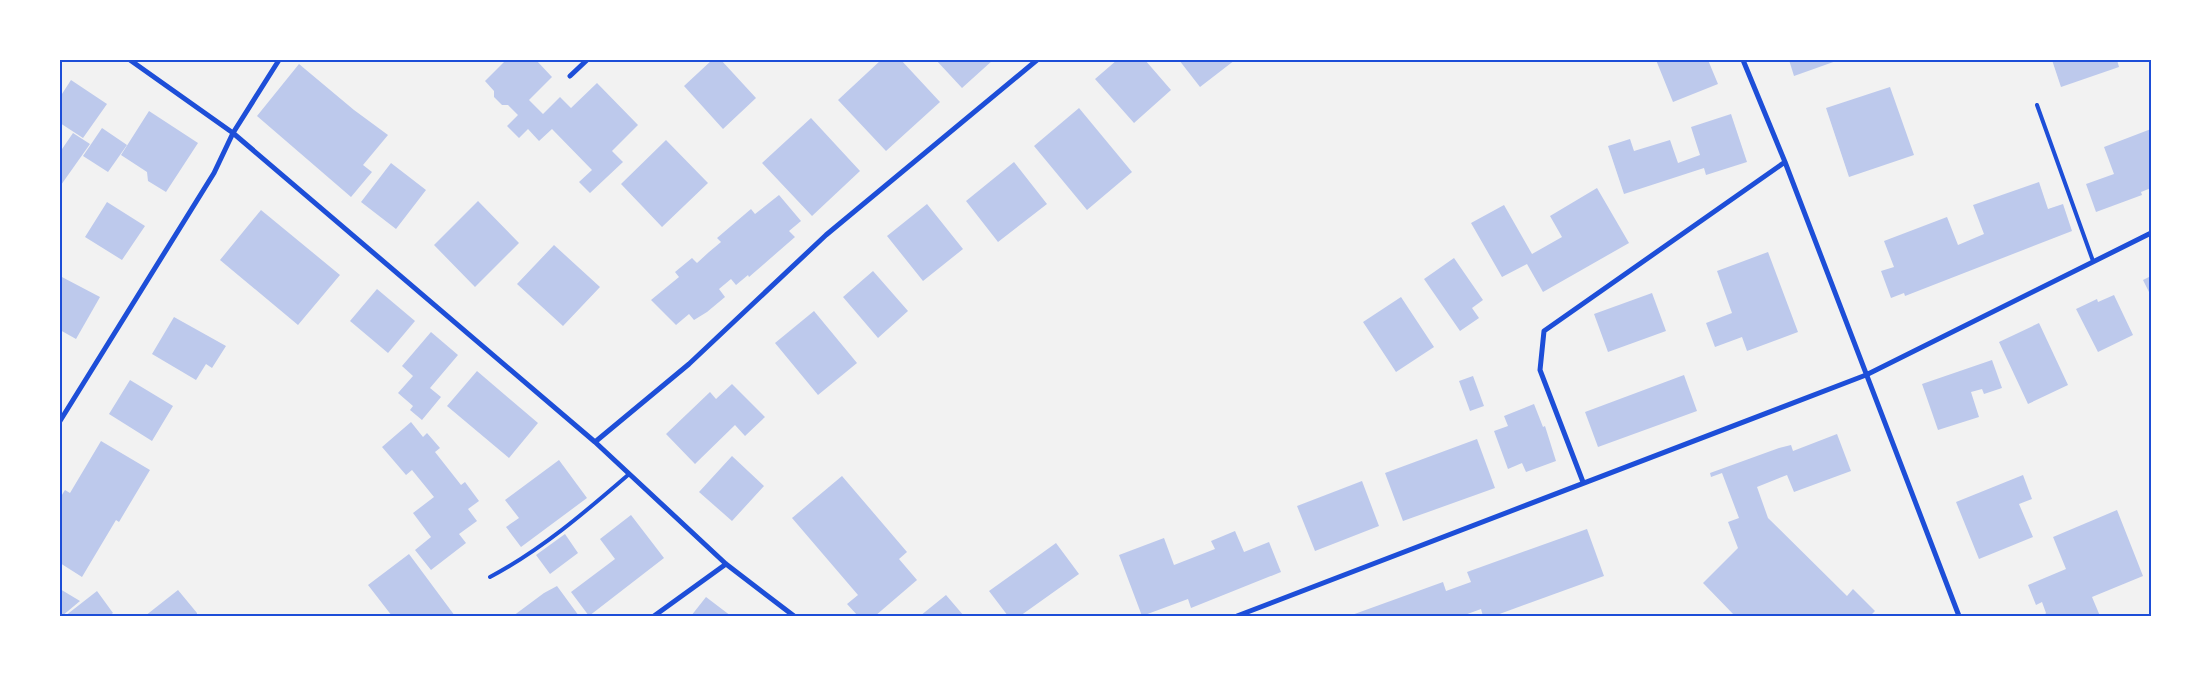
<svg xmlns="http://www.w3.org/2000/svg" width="2211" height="676" font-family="Helvetica,sans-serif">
<rect width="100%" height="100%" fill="#f2f2f2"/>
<path fill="#bdc9ec" d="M506,60H536L552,77L529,100L543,114L560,97L571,108L597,83L638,125L612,151L623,162L590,193L579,182L592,170L552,129L539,141L528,129L519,138L507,126L518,115L508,105H502L494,97V91L485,81Z
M712,60H721L756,98L723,129L684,86Z
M881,60H901L940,102L886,151L838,100Z
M936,60H993L962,88Z
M1117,60H1145L1171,90L1134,123L1095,79Z
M1179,60H1235L1200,87Z
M1656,60H1708L1718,84L1673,102Z
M1789,60H1839L1794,76Z
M2052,60H2117L2119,67L2061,87Z
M299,64L354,110L388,135L363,165L372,172L351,197L257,116Z
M71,80L107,104L83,138L60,123V97Z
M1890,87L1914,155L1849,177L1826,108Z
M1079,108L1132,172L1087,210L1034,146Z
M149,111L198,143L166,192L148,181L147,172L121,155Z
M1731,114L1747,162L1706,175L1704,168L1624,194L1608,146L1630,139L1634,151L1670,140L1678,163L1700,155L1691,127Z
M811,118L860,171L812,216L762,163Z
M102,128L127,145L108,172L83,156Z
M2151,129V188L2141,192L2142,195L2096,212L2086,184L2114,174L2104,147Z
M73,133L90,144L61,185L60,152Z
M666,140L708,183L662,227L621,184Z
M1014,162L1047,204L998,242L966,201Z
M391,163L426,190L396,229L361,202Z
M2039,182L2048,209L2063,204L2072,231L1905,296L1904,293L1891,298L1881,271L1894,267L1884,241L1947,217L1958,245L1984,234L1973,205Z
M1597,188L1629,243L1543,292L1527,264L1502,277L1471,223L1504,205L1532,254L1562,237L1550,216Z
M779,195L801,221L789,231L795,237L749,277L748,275L736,285L731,279L719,289L725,297L707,312L694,320L689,314L676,325L651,300L679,277L675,272L692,258L697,263L709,252L721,242L717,238L751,209L755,214Z
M478,201L519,243L475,287L434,245Z
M107,202L145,226L122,260L85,237Z
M927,204L963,249L923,281L887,236Z
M261,210L340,275L298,325L220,260Z
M554,245L600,287L563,326L517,284Z
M1768,252L1798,332L1747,351L1742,337L1715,347L1706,323L1732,313L1717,271Z
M1454,258L1483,300L1472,308L1479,318L1460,331L1424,279Z
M873,271L908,311L878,338L843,297Z
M60,276L100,297L76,339L60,330Z
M2151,276V296L2143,280Z
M377,289L415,321L388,353L350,321Z
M1652,293L1666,331L1608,352L1594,314Z
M2114,295L2133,335L2098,352L2076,309L2097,299L2098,302Z
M1401,297L1434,347L1396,372L1363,322Z
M814,311L857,363L818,395L775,343Z
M174,317L226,346L212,368L206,364L196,380L152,354Z
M2039,323L2068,385L2028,404L1999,342Z
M431,332L458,355L430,388L441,397L422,420L410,410L413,406L398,393L413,376L402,366Z
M1992,360L2002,388L1984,394L1982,389L1971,392L1979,417L1938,430L1922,384Z
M477,371L538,423L509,458L447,406Z
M1684,375L1697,411L1598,447L1585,412Z
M1473,376L1484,406L1470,411L1459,381Z
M130,380L173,406L152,441L109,414Z
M732,384L765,417L745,436L735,425L695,464L666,434L710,392L716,399Z
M1534,404L1543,427L1545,426L1556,461L1526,472L1522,463L1508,469L1494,431L1508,426L1504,416Z
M411,422L423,437L427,433L440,448L435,452L461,485L465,482L479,501L468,509L477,521L459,534L466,543L431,570L415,550L431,537L413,513L434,497L412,470L406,475L382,447Z
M1837,434L1851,471L1794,492L1787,475L1757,487L1768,518L1847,596L1853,589L1875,611L1870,616H1735L1703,583L1738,548L1728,522L1739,518L1722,473L1711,477L1710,473L1779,448L1791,445L1793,451Z
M1477,439L1495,488L1403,521L1385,473Z
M101,441L150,470L119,522L116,520L82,577L60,563V498L65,490L70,493Z
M732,456L764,486L732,521L699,492Z
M559,460L587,498L521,547L506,527L519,518L505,500Z
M2023,475L2032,499L2019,504L2033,537L1979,559L1956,502Z
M842,476L907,552L899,559L917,580L875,616H858L847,604L858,595L792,518Z
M1362,481L1379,526L1315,551L1297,506Z
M2117,510L2143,576L2092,597L2100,616H2044L2046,613L2042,602L2036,605L2028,585L2066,569L2053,537Z
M631,515L664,558L589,616L571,592L615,559L600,539Z
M1587,529L1604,576L1494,616H1483L1481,609L1462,616H1349L1443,582L1446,591L1471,582L1467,572Z
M1235,531L1244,552L1269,542L1281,572L1191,608L1188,599L1142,616L1119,555L1164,538L1174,565L1215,549L1211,541Z
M565,534L578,553L550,574L536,555Z
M1056,543L1079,574L1020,616H1008L989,591Z
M409,554L455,616H392L368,585Z
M557,586L579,616H513L544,593Z
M60,589L80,601L62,616H60Z
M178,590L197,613V616H145Z
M97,591L113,613L109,616H65Z
M946,595L964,616H920Z
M706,597L731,616H691Z"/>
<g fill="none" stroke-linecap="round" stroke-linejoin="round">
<path stroke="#1d4ed8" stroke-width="4" d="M2037,105L2093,261
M490,577C541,550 584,513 628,475"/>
<path stroke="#1d4ed8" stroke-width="5" d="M130,60L233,133L595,442L726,564L794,616
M1743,60L1785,162L1959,616
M570,76L587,60
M60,421L214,173L233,133L279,60
M595,442L689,364L826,235L1037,60
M1583,482L1540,370L1544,331L1785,162
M654,616L726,564
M1237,616L1866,375L2151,233"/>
</g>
<rect width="2211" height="676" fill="none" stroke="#ffffff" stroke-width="122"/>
<rect x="61" y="61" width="2089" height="554" fill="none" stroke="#1d4ed8" stroke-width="2"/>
</svg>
